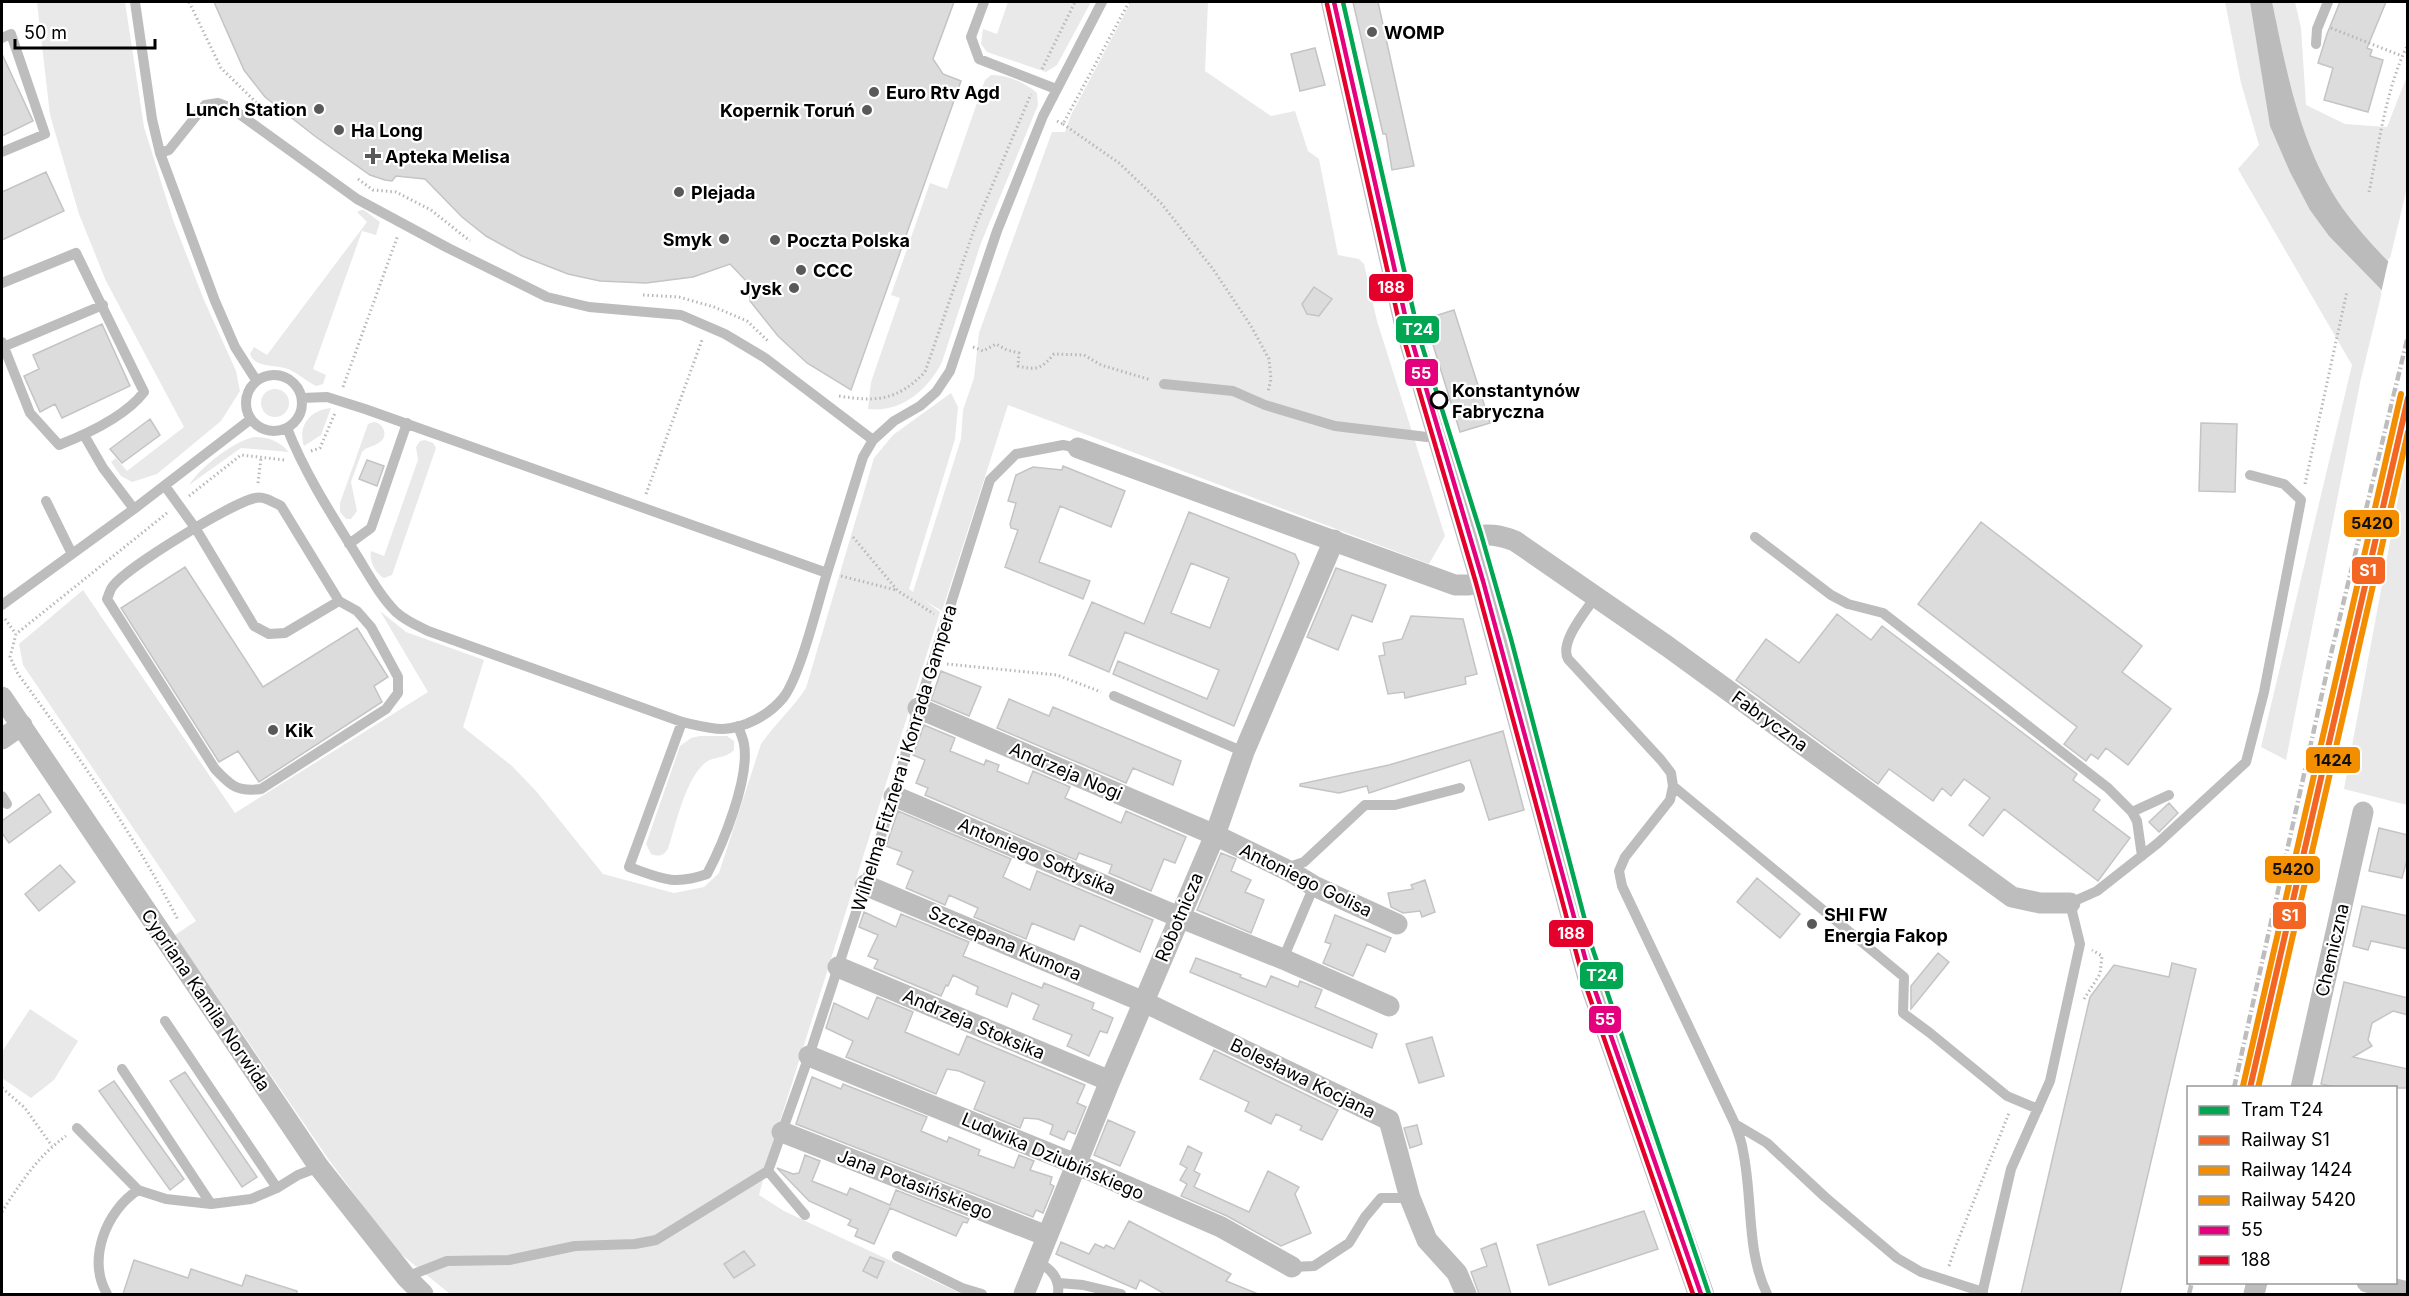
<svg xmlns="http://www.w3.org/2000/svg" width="2409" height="1296" font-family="Inter,sans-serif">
<rect width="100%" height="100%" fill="#fff"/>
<path fill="#e9e9e9" d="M37,2H125L144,127L173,220L204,300L236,371L240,391L221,421L157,474L132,482L121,476L111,462L116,458L127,471L184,427L106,281L79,214L50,115Z
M1008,2H1091L1057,65L1046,72L987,52L981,44L983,29L997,34Z
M1131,2H1208L1205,71L1271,116L1295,111L1308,151L1319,159L1338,255L1359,259L1364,264L1377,321L1445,536L1429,564L1008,405L942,611L924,600L940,612L771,1150L759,1195L784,1211L962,1294H450L396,1250L329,1160L175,935L196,921L23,665L19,644L83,590L235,813L428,692L380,611L406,632L484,660L463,727L512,766L536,791L603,874L674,893L704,887L719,873L761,744C775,724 792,709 806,688L874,458L893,435L951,393L958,407L955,439L909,589L913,592L961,439L963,410L974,378L979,333L1052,132H1065L1071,115Z
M2225,2H2295L2301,28L2306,105L2345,124L2387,127L2407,76V188L2360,383L2286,760L2261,747L2352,365L2238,169L2259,145L2241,83Z
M991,75C1006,74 1026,83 1037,93L1038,105L981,243L942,362C928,390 901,413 868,409L871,382L900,298L891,295L930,183L947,189L985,80Z
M361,210H364L380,222L376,235L362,231L313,369L326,375L323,384L316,386C306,381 298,373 288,369C275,364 256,369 250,354L254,347L267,355L367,222L357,212Z
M261 403a14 14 0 1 1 28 0a14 14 0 1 1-28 0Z
M331,408L321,435L304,446C297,425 311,410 331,408Z
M373,422C381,422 386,430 384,437C379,447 368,445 362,452L351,482L357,511L351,519H346L340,512V503L368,424Z
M254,437C269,437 279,441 289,452L241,448L189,485C201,467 232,442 254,437Z
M425,440L433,443L436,448L392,575L384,578C375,573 369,561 371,551L384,556L418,460L416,447L420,441Z
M2407,450V805L2344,789Z
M700,736H727L734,741V750C726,759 713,756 705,763C685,780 676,824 668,849C663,856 659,857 651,854L646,844L680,746L691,738Z
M30,1009L78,1041L54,1080L31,1098L2,1078V1052Z"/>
<path fill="#bbb" d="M2250,2H2272C2287,73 2300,147 2343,209C2362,235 2384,258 2407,280V316L2329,236L2310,210L2290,172L2270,126Z"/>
<path fill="#fff" d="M2389,258L2408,276V319L2381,293Z"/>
<path fill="#dcdcdc" stroke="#c4c4c4" stroke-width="1.5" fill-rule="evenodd" d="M214,2H954L933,59L943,74L961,81L851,390L807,363L778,336L750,301L749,284L730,264L693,277L646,283L600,281L568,274L522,256L486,236L462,217L425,179L396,176L392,181L385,180L370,175L316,137L265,97L244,70Z
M1353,2H1378L1414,166L1392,170L1386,134H1383Z
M2340,2H2386L2367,48L2372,50L2370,56L2383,60L2368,112L2324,100L2333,68L2318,63L2327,34Z
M1315,48L1325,85L1300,91L1291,54Z
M2,54L33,121L2,136Z
M46,172L64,211L2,240V192Z
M1314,287L1332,299L1319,316L1307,314L1302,304Z
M1454,310L1490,423L1460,432L1425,319Z
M102,324L130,386L62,418L55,404L40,412L24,376L39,369L33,355Z
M150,419L160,435L122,463L110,449Z
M2201,423L2237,424L2235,492L2199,491Z
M367,460L384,466L377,486L359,479Z
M1063,466L1125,491L1111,527L1060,506L1039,562L1090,581L1083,599L1005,567L1018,530L1011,528L1010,524L1016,503L1008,501L1016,475L1033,467L1062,470Z
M1189,512L1295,554L1299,563L1234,726L1113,674L1118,661L1207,699L1219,670L1125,632L1109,672L1069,655L1092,602L1144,624ZM1191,563L1229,578L1210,628L1171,613Z
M1981,522L2142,646L2122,672L2171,709L2128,765L2106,748L2098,759L2091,754L2086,761L2064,744L2077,727L1918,604Z
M185,567L263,687L357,628L388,677L374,686L382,702L259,782L238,751L219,762L121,608Z
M1336,568L1386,585L1372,622L1352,615L1338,650L1307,637Z
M1837,614L1871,640L1882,626L2077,774L2073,780L2100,800L2093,810L2130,838L2098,881L2004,809L1983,836L1969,825L1990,798L1964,779L1951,796L1942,788L1933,801L1889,769L1878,784L1736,680L1766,639L1799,663Z
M1411,616L1463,619L1477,674L1465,677L1466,684L1405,698L1404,692L1388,694L1379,656L1385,655L1383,643L1402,639Z
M941,671L981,687L969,716L931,700Z
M1009,699L1049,716L1053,707L1181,761L1173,785L1133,768L1126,783L997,728Z
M924,725L955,738L950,751L984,765L986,760L999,765L997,771L1028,784L1033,771L1070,787L1065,798L1121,823L1126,811L1186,837L1175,863L1164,859L1151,891L1109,873L1112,865L1079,853L1076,860L925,795L928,788L916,783L925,760L913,755Z
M1503,731L1524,810L1489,820L1470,760L1369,793L1367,786L1339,793L1300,786V784L1389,765Z
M39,794L51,812L9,843L2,833V821Z
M2169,803L2178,813L2159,832L2149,822Z
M898,811L1011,859L1003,877L1030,890L1037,871L1153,920L1140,952L1080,925L1074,940L1032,923L1026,939L974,917L978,908L949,895L945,905L906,888L913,871L897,864L902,852L886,846Z
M2379,828L2408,835V856L2402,878L2369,871Z
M1221,853L1236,859L1231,871L1251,880L1245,892L1264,900L1251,933L1197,910Z
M60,865L75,882L39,911L25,894Z
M1757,878L1800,914L1780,938L1737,902Z
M1425,880L1435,912L1422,917L1420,911L1403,913L1391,907L1388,893L1413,889L1411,885Z
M2362,906L2408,916V949L2371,941L2368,950L2353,946Z
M864,912L896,927L901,914L969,942L963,956L1042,988L1044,983L1094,1003L1092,1009L1113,1018L1107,1033L1100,1031L1089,1056L1067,1046L1072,1035L1033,1019L1039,1005L1012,993L1007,1007L976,994L978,987L953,975L948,986L946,985L941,996L874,968L878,960L868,956L878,935L859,927Z
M1335,915L1391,938L1385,952L1367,944L1353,976L1323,963L1331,944L1325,942Z
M1938,953L1949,962L1911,1009V986Z
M1196,958L1241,975L1240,977L1266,987L1271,976L1298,987L1300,981L1322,990L1315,1007L1377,1034L1372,1048L1190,972Z
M2172,963L2196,969L2120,1294H2021L2090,997L2114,965L2169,977Z
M2344,982L2408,998V1015L2393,1011L2372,1023L2368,1040L2372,1046L2353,1057L2408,1069V1088H2338L2321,1084Z
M877,997L913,1012L905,1032L959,1055L967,1036L1085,1085L1077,1103L1086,1107L1075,1134L1068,1131L1064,1140L1050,1134L1053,1125L1038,1119L1024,1118L1020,1128L974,1109L985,1082L959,1071L947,1069L936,1094L846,1057L853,1041L826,1028L834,1003L868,1019Z
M1432,1037L1444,1076L1419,1083L1406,1044Z
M1214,1050L1338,1110L1322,1140L1300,1130L1302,1126L1276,1114L1271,1124L1245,1111L1249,1102L1200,1079Z
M185,1072L257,1177L242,1187L170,1081Z
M812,1077L841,1089L843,1084L927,1117L921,1131L947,1142L949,1137L980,1150L978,1155L1014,1168L1019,1155L1034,1161L1030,1170L1052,1177L1050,1184L1054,1186L1043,1213L1036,1210L1033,1217L796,1124Z
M114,1081L184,1179L170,1190L99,1091Z
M1108,1120L1135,1132L1120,1166L1094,1155Z
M1417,1125L1422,1144L1410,1148L1404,1128Z
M1188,1146L1202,1153L1194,1171L1200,1174L1194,1187L1249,1212L1268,1171L1299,1187L1295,1194L1311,1233L1281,1246L1227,1216L1181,1196L1187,1184L1180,1180L1187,1168L1180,1164Z
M805,1155L820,1161L812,1181L847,1195L850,1188L890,1205L896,1190L969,1219L967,1223L963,1222L956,1236L890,1208L874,1244L855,1236L858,1229L848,1225L851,1220L809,1201L777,1168L793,1174L799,1173Z
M1644,1211L1658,1249L1549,1285L1537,1245Z
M1129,1221L1231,1274L1226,1281L1258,1294H1165L1140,1280L1136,1289L1056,1254L1061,1242L1089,1254L1095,1244L1104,1248L1106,1245L1114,1249Z
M1496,1243L1511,1294H1479L1471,1272L1487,1266L1481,1249Z
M744,1251L755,1265L734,1278L724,1264Z
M870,1257L884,1262L877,1278L863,1271Z
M134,1260L188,1278L191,1269L242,1286L246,1275L297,1291V1294H123Z"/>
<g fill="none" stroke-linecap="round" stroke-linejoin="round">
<path stroke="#b8b8b8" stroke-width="3" stroke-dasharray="1.5 3" stroke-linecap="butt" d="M189,2L221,68L270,116
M2331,28L2402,56
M1042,69L1075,2
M1057,121L1063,124L1129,2
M1063,124L1119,163L1161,203L1213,269L1251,326L1269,359L1271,379L1268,392
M358,179L373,190L396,192L431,210L470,241
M2369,192C2379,144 2386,88 2408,44
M643,295L679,297L714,307L747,321L768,341
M973,347L983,351L996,344L1007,350L1019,353L1018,366C1037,371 1042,368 1054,354L1084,355L1101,365L1151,380
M343,387L398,235
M839,396C876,402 897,401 925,372L976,224L1031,94
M311,451L320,448L335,413
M258,483L261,458
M2305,484L2347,291
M646,494L702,340
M189,496L241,455L285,460
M167,513L16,634L10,657L18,674C76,753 133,832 178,920
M853,537L898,591L934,614
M841,576L896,590
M5,619L16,634
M947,664L1057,675L1101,692
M2084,999L2100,974L2102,956L2092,950
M2,1088L25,1108L52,1146
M2,1212C20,1183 38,1156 66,1136
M1949,1266L1955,1248L2009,1113"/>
<path stroke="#bdbdbd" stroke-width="10" d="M135,2L152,119L160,153L215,301L235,347L256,380
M984,2L971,37L979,59L1056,89
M2,38L11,34L45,134L2,152
M2316,44L2317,29L2328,2
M160,153L169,150L205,105L218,103L231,108L357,199L448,248L547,297L589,307L681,315L725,334L765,358L873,440
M2,283L76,253L144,392C126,416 87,434 59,445L30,413L2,342
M3,347L103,305
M246 403a28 28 0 1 1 56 0a28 28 0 1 1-56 0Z
M1164,384L1233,391L1265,405L1335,426L1427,437L1440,434
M302,398L327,397L365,409L827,573L863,457L873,440L894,421L920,406L936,392L950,371L997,231L1043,116L1102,2
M287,428C305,474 333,517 359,559C370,577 381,597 396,612C406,621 416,625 428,631L682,722C696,725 709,729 723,729C745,728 769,715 783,698C800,677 818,602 827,573
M84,435L103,468L134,509
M165,486L196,529L254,626L269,634L285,633L339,601L281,506C273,502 265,496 255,498C232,503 127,567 113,586C110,589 109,595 107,599L215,769C231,786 237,792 261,789L386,709L398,693V677L371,627L357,611L339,601
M46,501L72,554
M1755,537L1831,595L1848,604L1883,613L2108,788L2132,812L2137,821L2142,856
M349,544L371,528L407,423
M1596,596C1586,611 1559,642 1568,659L1661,760L1671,773L1673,786L1670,800L1625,857L1619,871L1622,886L1735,1124C1738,1133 1742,1142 1743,1151C1753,1198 1746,1251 1767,1294
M2,605L134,509L251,419
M1114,696L1244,752
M682,722L629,867C660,878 673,886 707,874C723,844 750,778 744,744C743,738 740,732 738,726
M1673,786L1904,977L1903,1013L1930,1033L2007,1096L2038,1109
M2,796L7,804
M2132,812L2169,795
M1291,872L1295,865L1304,862L1365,805H1395L1460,788
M1283,959L1314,886
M165,1021L277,1188
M122,1069L211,1204
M1735,1124L1767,1143L1825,1197L1897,1258L1921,1272L1983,1292
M77,1128L138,1190L166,1199L211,1204L251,1199L277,1188L298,1175L319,1167
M768,1171L805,1215
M897,1256L962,1288L982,1294
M1037,1261C1051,1269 1060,1278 1058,1294
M1292,1267L1314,1266L1349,1243L1365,1217L1381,1198H1410
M406,1277L447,1261L509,1260L575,1246L635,1244L656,1240L768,1171L809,1056L894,796L918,708L990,480L1016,454L1063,445L1078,448
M1059,1283L1083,1285L1121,1294
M107,1294C87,1259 106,1211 138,1190
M1982,1294L2011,1169L2050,1081L2080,944L2070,903L2097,891L2158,843L2246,762L2264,692L2301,500L2284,484L2250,475"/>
<path stroke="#bdbdbd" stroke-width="21" d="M1078,448L1455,585H1469L1483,581
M1470,537C1487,533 1500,535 1515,541L1667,646L2012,897L2040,903H2070
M2,697L319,1167L406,1277L423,1294
M918,708L1215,835L1291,872L1314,886L1397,924
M2,739L22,725
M894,796L1179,917L1283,959L1389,1006
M865,885L1144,1002L1389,1120L1410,1198L1427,1240L1457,1273L1466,1294
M838,967L1110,1081
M809,1056L1078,1165L1221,1227L1292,1267
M2301,1088L2363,812
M782,1132L1047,1236
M2367,1282L2408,1292
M1024,1294L1110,1081L1215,835L1244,752L1334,540
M2254,1294L2257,1282"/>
<path stroke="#bdbdbd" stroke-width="26" d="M1334,2L1407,324L1483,581L1590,976L1701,1294"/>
<path stroke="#bdbdbd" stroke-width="4.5" stroke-dasharray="9 3 1.5 3" stroke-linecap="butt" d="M2234,1088L2330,658L2408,336
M2189,1294L2192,1282"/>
<g stroke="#fff" stroke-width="9">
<path id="bus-1" d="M1334,2L1407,324L1483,581L1590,976L1701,1294"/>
</g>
<g stroke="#fff" stroke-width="9">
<path id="bus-2" d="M1327,4L1400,326L1476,583L1583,978L1693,1294"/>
</g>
<use href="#bus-1" stroke="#e5007d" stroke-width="4.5"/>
<use href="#bus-2" stroke="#e4002b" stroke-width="4.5"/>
<g stroke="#fff" stroke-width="10">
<path id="rail-1" d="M2250,1088L2408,398"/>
</g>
<g stroke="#fff" stroke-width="10">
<path id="rail-2" d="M2258,1088L2408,432"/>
</g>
<g stroke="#fff" stroke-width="10">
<path id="rail-3" d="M2243,1086L2401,394"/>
</g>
<use href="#rail-1" stroke="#f26522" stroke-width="6"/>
<use href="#rail-2" stroke="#f28e00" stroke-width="6"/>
<use href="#rail-3" stroke="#f28e00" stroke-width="6"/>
<g stroke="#fff" stroke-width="9">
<path id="tram-1" d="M1343,2L1419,336L1481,534L1511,639L1592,947L1709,1294"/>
</g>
<use href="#tram-1" stroke="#00a651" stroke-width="4.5"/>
</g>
<g fill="#595959" stroke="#fff" stroke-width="2">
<circle cx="1372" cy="32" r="6"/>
<circle cx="874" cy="92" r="6"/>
<circle cx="319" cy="109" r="6"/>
<circle cx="867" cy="110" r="6"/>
<circle cx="339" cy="130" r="6"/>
<path d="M370 147h6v6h6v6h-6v6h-6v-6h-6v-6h6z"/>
<circle cx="679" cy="192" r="6"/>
<circle cx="724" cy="239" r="6"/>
<circle cx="775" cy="240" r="6"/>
<circle cx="801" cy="270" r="6"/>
<circle cx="794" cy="288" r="6"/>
<circle cx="273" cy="730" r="6"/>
<circle cx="1812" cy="924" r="6"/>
</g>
<circle fill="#fff" stroke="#000" stroke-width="3" cx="1439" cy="400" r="8"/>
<g text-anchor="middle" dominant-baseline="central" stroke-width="4.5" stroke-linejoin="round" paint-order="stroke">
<g font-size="18" font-weight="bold" fill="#000" stroke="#fff" text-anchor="start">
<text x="1384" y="32">WOMP</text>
<text x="886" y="92">Euro Rtv Agd</text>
<text x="307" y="109" text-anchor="end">Lunch Station</text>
<text x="855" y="110" text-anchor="end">Kopernik Toruń</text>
<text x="351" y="130">Ha Long</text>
<text x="385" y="156">Apteka Melisa</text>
<text x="691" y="192">Plejada</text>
<text x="712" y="239" text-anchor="end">Smyk</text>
<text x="787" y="240">Poczta Polska</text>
<text x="813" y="270">CCC</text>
<text x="782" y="288" text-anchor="end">Jysk</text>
<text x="285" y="730">Kik</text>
<text x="1824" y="914">SHI FW<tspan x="1824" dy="21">Energia Fakop</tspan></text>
</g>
<g font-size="18" font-weight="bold" fill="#000" stroke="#fff" text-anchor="start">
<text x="1452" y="390">Konstantynów<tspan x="1452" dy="21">Fabryczna</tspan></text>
</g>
<g font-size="18" fill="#000" stroke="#fff">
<text transform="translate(1770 721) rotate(36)">Fabryczna</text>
<text transform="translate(904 758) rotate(-73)">Wilhelma Fitznera i Konrada Gampera</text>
<text transform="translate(1066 771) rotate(23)">Andrzeja Nogi</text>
<text transform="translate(1037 856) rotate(23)">Antoniego Sołtysika</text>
<text transform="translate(1306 880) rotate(26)">Antoniego Golisa</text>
<text transform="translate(1179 917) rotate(-67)">Robotnicza</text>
<text transform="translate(1005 943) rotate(23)">Szczepana Kumora</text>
<text transform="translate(2332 950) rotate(-77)">Chemiczna</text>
<text transform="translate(206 1000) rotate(56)">Cypriana Kamila Norwida</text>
<text transform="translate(974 1024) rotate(23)">Andrzeja Stoksika</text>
<text transform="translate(1303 1078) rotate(26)">Bolesława Kocjana</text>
<text transform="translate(1053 1156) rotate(23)">Ludwika Dziubińskiego</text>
<text transform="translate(915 1184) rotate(21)">Jana Potasińskiego</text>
</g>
</g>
<g stroke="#fff" stroke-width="2">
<rect x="1368" y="273" width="46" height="29" rx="6" fill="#e4002b"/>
<rect x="1395" y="315" width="45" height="29" rx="6" fill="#00a651"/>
<rect x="1404" y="358" width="35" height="29" rx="6" fill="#e5007d"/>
<rect x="2343" y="509" width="57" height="29" rx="6" fill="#f28e00"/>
<rect x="2351" y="556" width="35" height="29" rx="6" fill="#f26522"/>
<rect x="2305" y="746" width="56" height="28" rx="6" fill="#f28e00"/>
<rect x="2264" y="855" width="57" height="29" rx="6" fill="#f28e00"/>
<rect x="2272" y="901" width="35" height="29" rx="6" fill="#f26522"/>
<rect x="1548" y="919" width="46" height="29" rx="6" fill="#e4002b"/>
<rect x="1579" y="961" width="45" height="29" rx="6" fill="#00a651"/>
<rect x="1588" y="1005" width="34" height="29" rx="6" fill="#e5007d"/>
</g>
<g font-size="16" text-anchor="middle" font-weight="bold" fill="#fff">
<text x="1391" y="293">188</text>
<text x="1418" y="335">T24</text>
<text x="1421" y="379">55</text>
<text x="2368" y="576">S1</text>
<text x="2290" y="921">S1</text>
<text x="1571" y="939">188</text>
<text x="1602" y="981">T24</text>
<text x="1605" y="1025">55</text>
</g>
<g font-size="16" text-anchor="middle" font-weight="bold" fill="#111">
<text x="2372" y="529">5420</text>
<text x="2333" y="766">1424</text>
<text x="2293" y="875">5420</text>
</g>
<rect width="2409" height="1296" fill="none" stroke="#000000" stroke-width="6"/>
<rect x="2187" y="1086" width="210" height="198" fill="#ffffff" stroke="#999999" stroke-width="1.5"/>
<rect x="2199" y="1106" width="30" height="9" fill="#00a651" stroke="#999999" stroke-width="1.5"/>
<text x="2241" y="1116" font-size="18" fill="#000000">Tram T24</text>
<rect x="2199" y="1136" width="30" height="9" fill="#f26522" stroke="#999999" stroke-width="1.5"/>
<text x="2241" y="1146" font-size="18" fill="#000000">Railway S1</text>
<rect x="2199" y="1166" width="30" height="9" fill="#f28e00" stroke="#999999" stroke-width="1.5"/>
<text x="2241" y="1176" font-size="18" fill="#000000">Railway 1424</text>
<rect x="2199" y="1196" width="30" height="9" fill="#f28e00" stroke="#999999" stroke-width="1.5"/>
<text x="2241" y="1206" font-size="18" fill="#000000">Railway 5420</text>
<rect x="2199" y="1226" width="30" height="9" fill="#e5007d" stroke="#999999" stroke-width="1.5"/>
<text x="2241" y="1236" font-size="18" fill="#000000">55</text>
<rect x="2199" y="1256" width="30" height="9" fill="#e4002b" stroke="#999999" stroke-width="1.5"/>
<text x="2241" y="1266" font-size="18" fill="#000000">188</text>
<path d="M15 39v9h140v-9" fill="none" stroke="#000000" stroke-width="3"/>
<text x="24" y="39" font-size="18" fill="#000000" stroke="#ffffff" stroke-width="4.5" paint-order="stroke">50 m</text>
</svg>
